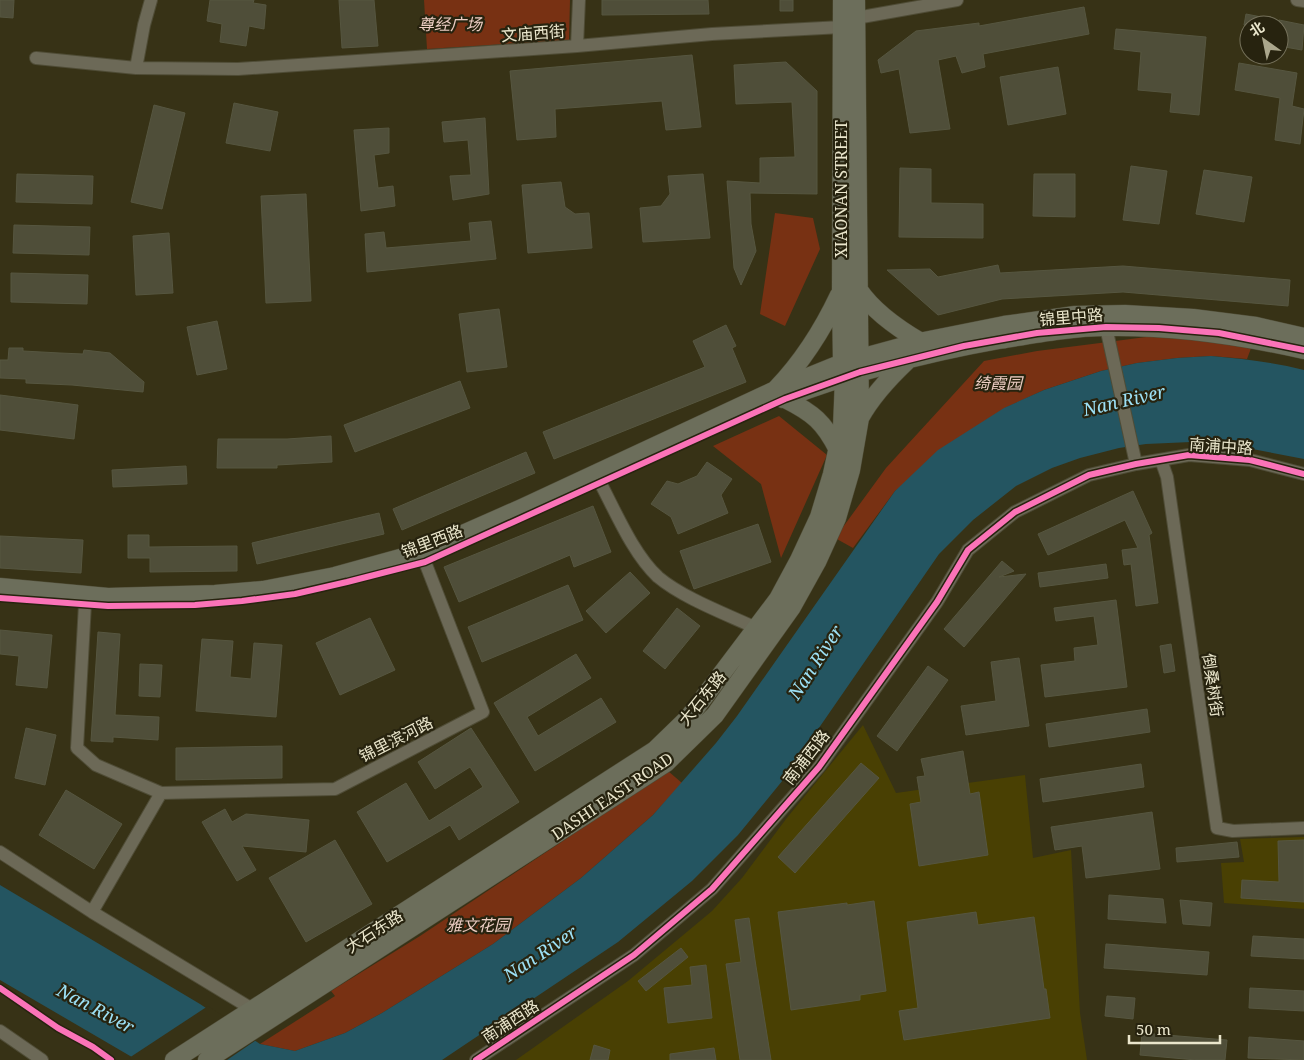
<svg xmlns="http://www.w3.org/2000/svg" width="1304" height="1060" font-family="'Noto Serif','Noto Sans SC',serif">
<rect width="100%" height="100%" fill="#373216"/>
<path fill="#494003" d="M863,725L896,793L1025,775L1033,858L1071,850L1080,1013L1087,1060H516L628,981L712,911L742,878L786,819Z
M1304,837V909L1224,903L1221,863L1244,862L1240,839Z"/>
<path fill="#783113" d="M424,0H570L569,40L427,49Z
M775,213L813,218L820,249L785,326L760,314Z
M1202,335L1253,343L1247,359L1211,356L1177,358L1137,363L1101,371L1044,390L1005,408L895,491L853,548L835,538L886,468L984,361L1037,351L1100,343L1146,337Z
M779,416L827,455L781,558L761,484L713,446Z
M668,771L682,783L653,815L581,878L493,944L382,1013L345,1033L295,1051L260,1044L335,996L331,991L420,936Z"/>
<path fill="#245561" d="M1211,356C1243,359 1273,362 1304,370V459L1221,443L1191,442L1146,444L1119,448L1080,458L1052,468L1016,486L973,520L939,554L783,780L738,835L692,881L618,942L442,1060H137L0,980V885L200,1004L260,1044L295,1051L345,1033L382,1013L493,944L581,878L653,815L716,743L737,716L895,491L938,450L1004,408L1044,390L1101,371L1137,363L1177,358Z"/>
<path fill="#373216" d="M208,1006L258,1039L227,1060H132L129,1058Z"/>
<path fill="#4f4e39" stroke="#565640" d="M0,0H14L13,18L0,17Z
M210,0H254L253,3L266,5L264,29L249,26L246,46L220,42L222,24L207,21Z
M339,0H374L378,46L342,48Z
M602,0H708L709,14L602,15Z
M780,0H793V11H780Z
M1084,7L1089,34L983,54L985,67L962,73L956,56L938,60L950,129L910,133L899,69L881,73L878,60L916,31L979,23V26Z
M1246,14L1277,20V25H1244Z
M1279,20L1304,25L1302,50L1279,46Z
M1116,29L1206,37L1199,115L1170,112L1172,93L1138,90L1141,52L1114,49Z
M692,55L701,127L666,130L662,101L555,109L556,137L517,140L510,71Z
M786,62L817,91V194L750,193L751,224L756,251L741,285L734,268L727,181L760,183V158L795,157L792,102L736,104L734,65Z
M1239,63L1297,73L1292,106L1304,109L1300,144L1275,140L1280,98L1235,90Z
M1058,67L1066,114L1008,125L1000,77Z
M234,103L278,112L270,151L226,143Z
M154,105L185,113L162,209L131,202Z
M485,118L489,194L453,200L450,176L471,175L468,140L444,142L442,122Z
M389,128V153L374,155L378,188L393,186L395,206L361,211L354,130Z
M1131,166L1167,171L1159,224L1123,220Z
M900,168L931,169V203L983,204V238L899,237Z
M1204,170L1252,177L1244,222L1196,214Z
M17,174L93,176L92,204L16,202Z
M703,174L710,238L643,242L640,208L661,206L670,194L668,176Z
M1034,174H1075V217L1033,216Z
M561,182L565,207L575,214L589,213L592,248L528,253L522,185Z
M306,194L311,301L266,303L261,196Z
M491,221L496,259L367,272L365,234L384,232L386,248L471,241L469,223Z
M14,225L90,227L89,255L13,253Z
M169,233L173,293L136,295L133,236Z
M998,265L1000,273L1123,266L1290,280L1288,306L1123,292L1002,299L938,315L887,270L930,269L938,277Z
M11,273L88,275L87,304L11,302Z
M499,309L507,367L467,372L459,314Z
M217,321L227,369L197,375L187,327Z
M726,325L736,346L732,348L746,382L554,459L543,432L705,367L693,341Z
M9,348H23V351L60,353L83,354L84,350L110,353L144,382L143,392L72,385L26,383V379L0,378V360H8Z
M460,381L470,408L355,452L344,425Z
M0,395L78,405L74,439L0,430Z
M331,436L332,462L277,465V468H217L218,439H287Z
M526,452L535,473L402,530L393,509Z
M707,462L732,479L721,495L728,513L678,534L671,517L651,504L667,481L678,484L697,476Z
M186,466L187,484L113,487L112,470Z
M1133,491L1152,533L1149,535L1158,603L1136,606L1131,564L1124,565L1122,550L1138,548L1125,520L1048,555L1038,534Z
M593,506L611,552L574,567L570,555L459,602L444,567Z
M379,513L384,534L257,564L252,543Z
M758,524L771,562L694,589L680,551Z
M128,535H149V547L237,546V571L150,572V558H128Z
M0,536L83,540L81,573L0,568Z
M1002,561L1014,571L999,577L1026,574L964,647L944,629Z
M1106,564L1108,578L1040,587L1038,573Z
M630,572L650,593L606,633L586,611Z
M568,585L583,620L482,662L468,627Z
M1116,600L1127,687L1045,697L1041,665L1075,661L1074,648L1098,645L1094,616L1056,621L1054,608Z
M677,608L700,626L665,669L643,651Z
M370,618L395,670L340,695L316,643Z
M0,630L52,635L47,688L16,685L19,656L0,654Z
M98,632L120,634L115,715L159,717L158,740L113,737V742L91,741Z
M202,639L233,641L230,677L251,679L254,643L282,645L276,717L196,711Z
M1171,644L1175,671L1164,673L1160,646Z
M576,654L591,678L527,717L538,736L601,698L616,722L535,771L494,703Z
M1019,658L1029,726L966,735L961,706L996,701L991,662Z
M140,664L162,665L160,697L139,696Z
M928,666L948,680L897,751L877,736Z
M1147,709L1150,732L1049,747L1046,724Z
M26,728L56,735L45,785L15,778Z
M471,728L519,802L459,840L450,825L387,862L357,812L406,783L429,821L483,787L470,767L435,789L418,762Z
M282,746V778L176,780V748Z
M963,751L970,794L979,792L988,855L919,866L910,804L921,802L917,777L925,776L921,759Z
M861,763L879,778L795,873L778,857Z
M1141,764L1144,787L1043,802L1040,779Z
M66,790L122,824L94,869L39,835Z
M225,809L232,822L246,814L309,820L306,852L242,846L256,870L237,881L202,822Z
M1152,812L1160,869L1086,878L1082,846L1055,850L1051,827Z
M335,840L372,904L306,942L269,878Z
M1304,840V902L1241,898L1242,880L1279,882L1278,841Z
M1237,842L1239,857L1177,862L1176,848Z
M1109,895L1163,899L1166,923L1108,919Z
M1180,900L1212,903L1210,926L1183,924Z
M874,901L886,991L860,995V1000L791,1010L778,912L847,903V905Z
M976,912L978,925L1034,917L1044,989H1046L1050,1018L904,1040L899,1011L918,1008L907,922Z
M749,918L755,960L771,1060H740L726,964L741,962L735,920Z
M1253,936L1304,939V959L1251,956Z
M1106,944L1209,952L1207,975L1104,968Z
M681,948L688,957L646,991L638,981Z
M706,965L712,1018L668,1023L664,988L692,985L690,967Z
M1250,988L1304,991V1011L1249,1008Z
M1107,996L1135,998L1133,1019L1105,1016Z
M1142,1033L1227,1040L1225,1060H1196L1140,1055Z
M1249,1037L1304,1041V1060L1248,1058Z
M594,1045L610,1050L608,1060H590Z
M714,1048L716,1060H670V1054Z"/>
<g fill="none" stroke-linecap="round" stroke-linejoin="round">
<g stroke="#4f4c36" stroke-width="14">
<path id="minor" d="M1297,0L1304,1
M856,18L957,0
M577,46L579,0
M36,58L136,68L238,69L577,46L712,34L842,27
M136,68L144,25L151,0
M1106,327L1136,464
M1161,460L1167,477L1217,828L1233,831L1304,828
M595,473C613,505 631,552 658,577C683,598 726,614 756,628
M85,604L77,748L96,765L161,793L92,912
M161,793L335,789L483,712L425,562
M0,852L92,912L252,1009
M0,1031L42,1060
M476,1060L634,955L712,889L819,767L937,602L968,550L1015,512L1089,475L1136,464L1189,455L1250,460L1304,474"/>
</g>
<g stroke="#4f4c36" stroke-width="19">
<path id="secondary" d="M859,290C874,312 897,328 921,342
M776,389C802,362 823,329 839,295
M783,399C853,372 926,353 999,340C1035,334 1072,327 1108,327C1176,326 1238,335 1304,350
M785,399C813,413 824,422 838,450
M860,418C872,396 889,378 907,361
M0,587L108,597L215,594L263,590L335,576L422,552L524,507L773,391L842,363L919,342L1004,325L1075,315L1125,314L1193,318L1256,326L1304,337
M174,1060L655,750L689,717L778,599L799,560L819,517L832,474L842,428L844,378L842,363L841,292L842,0
M207,1060L666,763L715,715L792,607L817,562L837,518L851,470L860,418L856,0"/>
</g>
<use href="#minor" stroke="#6c6957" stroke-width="12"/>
<use href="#secondary" stroke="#6c6e5b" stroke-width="18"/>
<g stroke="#27230f" stroke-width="9">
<path id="cycleway" d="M0,598L108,606L195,605L242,601L295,594L347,582L425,562L785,399L860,372L964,346L1037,333L1106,327L1159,328L1219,333L1304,350
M0,988L58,1028L93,1047L111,1060
M476,1060L634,955L712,889L819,767L937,602L968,550L1015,512L1089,475L1136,464L1189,455L1250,460L1304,474"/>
</g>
<use href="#cycleway" stroke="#fb73b8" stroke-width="6"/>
</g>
<g text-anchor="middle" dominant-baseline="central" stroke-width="4.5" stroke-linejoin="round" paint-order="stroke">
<g font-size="16" font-style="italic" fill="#eccdc3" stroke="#27230f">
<text x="450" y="24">尊经广场</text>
<text x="998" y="383">绮霞园</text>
<text x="478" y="925">雅文花园</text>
</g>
<g font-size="16" fill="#eae6cc" stroke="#27230f">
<text transform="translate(533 33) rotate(-4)">文庙西街</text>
<text transform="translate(841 189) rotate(-90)">XIAONAN STREET</text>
<text transform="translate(1071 317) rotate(-5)">锦里中路</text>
<text transform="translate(1221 446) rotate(4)">南浦中路</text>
<text transform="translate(432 541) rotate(-21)">锦里西路</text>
<text transform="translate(1213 685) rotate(82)">倒桑树街</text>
<text transform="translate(702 698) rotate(-51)">大石东路</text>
<text transform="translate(396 739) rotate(-27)">锦里滨河路</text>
<text transform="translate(806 757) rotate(-52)">南浦西路</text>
<text transform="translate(612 796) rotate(-34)">DASHI EAST ROAD</text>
<text transform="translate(374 931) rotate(-33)">大石东路</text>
<text transform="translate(510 1021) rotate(-33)">南浦西路</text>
</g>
<g font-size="18" font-style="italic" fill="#9ce0f5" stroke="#27230f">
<text transform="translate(1124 400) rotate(-13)">Nan River</text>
<text transform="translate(815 662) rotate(-57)">Nan River</text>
<text transform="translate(540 953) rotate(-34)">Nan River</text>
<text transform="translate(96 1008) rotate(28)">Nan River</text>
</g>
</g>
<g transform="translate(1264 40) rotate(327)"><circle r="24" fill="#27230f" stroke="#75715b"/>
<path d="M0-4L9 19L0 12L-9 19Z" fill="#aba78c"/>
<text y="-8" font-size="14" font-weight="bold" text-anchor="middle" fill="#eae6cc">北</text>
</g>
<path d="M1129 1035v8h91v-8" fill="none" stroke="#eae6cc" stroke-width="2.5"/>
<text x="1136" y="1035" font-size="15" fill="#eae6cc" stroke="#27230f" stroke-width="4" paint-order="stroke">50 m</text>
</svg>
